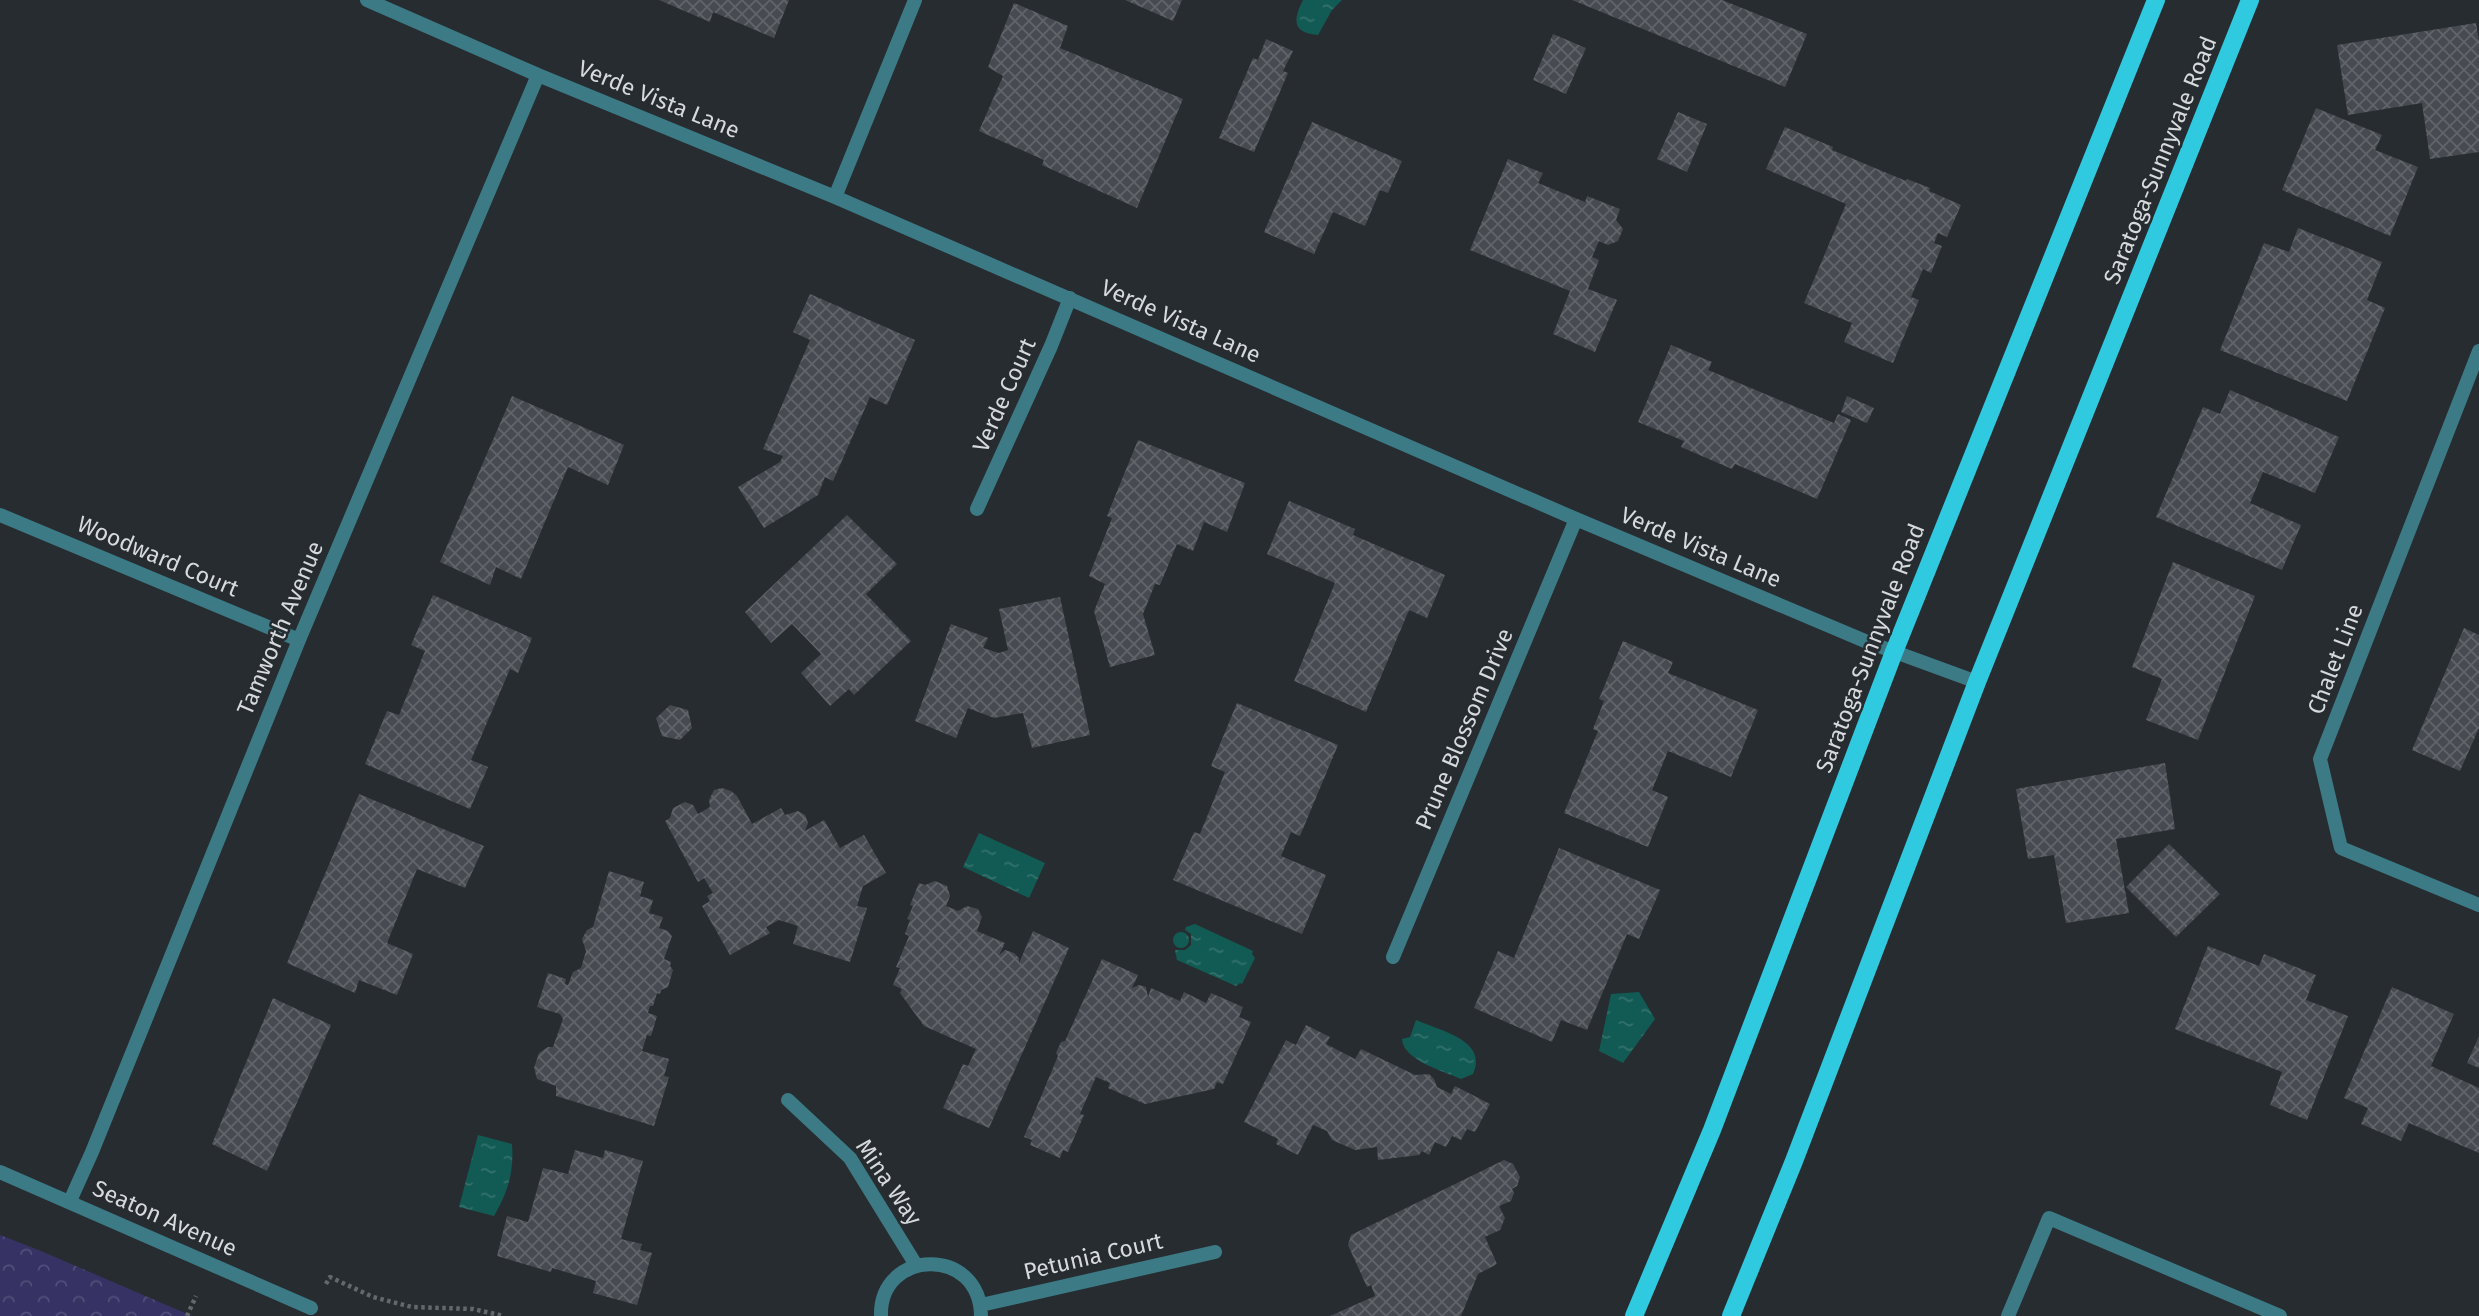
<svg xmlns="http://www.w3.org/2000/svg" width="2479" height="1316" font-family="'Fira Sans',sans-serif">
<defs>
<pattern id="park-crowns" width="20" height="18" patternUnits="userSpaceOnUse" patternTransform="scale(1.75)"><rect width="20" height="18" fill="#363264"/><path d="M2 6a3 3 0 1 1 6 0M12 15a3 3 0 1 1 6 0" fill="none" stroke="#524f7a"/></pattern>
<pattern id="water-ripples" width="26" height="14" patternUnits="userSpaceOnUse" patternTransform="scale(1.75)"><rect width="26" height="14" fill="#125b54"/><path d="M2 4q2-2 4 0t4 0M15 11q2-2 4 0t4 0" fill="none" stroke="#34726c"/></pattern>
<pattern id="building-cross-hatch" width="8" height="8" patternUnits="userSpaceOnUse" patternTransform="scale(1.75)"><rect width="8" height="8" fill="#474b51"/><path d="M0 0l8 8M0 8l8-8" fill="none" stroke="#616469"/></pattern>
</defs>
<rect width="100%" height="100%" fill="#262c30"/>
<path fill="url(#park-crowns)" d="M0,1235L41,1251L192,1316H0Z"/>
<path fill="url(#water-ripples)" d="M1303,0H1342L1332,10L1318,35C1292,33 1293,20 1303,0Z
M979,833L1045,863L1029,898L963,867Z
M1195,924L1253,951L1252,954L1255,958L1242,984L1240,983L1236,986L1177,960L1175,950H1185L1191,945V934L1185,930L1186,927Z
M1173 940a8 8 0 1 1 16 0a8 8 0 1 1-16 0Z
M1639,992L1655,1019L1623,1063L1599,1051L1611,994Z
M1416,1020C1441,1031 1488,1040 1473,1074L1461,1079C1443,1071 1403,1060 1402,1039L1410,1037Z
M478,1135L512,1144C514,1172 508,1192 494,1216L459,1207Z"/>
<path fill="url(#building-cross-hatch)" d="M659,0H789L774,38L713,12L710,22Z
M1125,0H1182L1173,21Z
M1572,0H1722L1807,34L1785,87Z
M1014,3L1068,26L1060,48L1183,99L1137,208L1042,165L1044,160L979,131L1003,76L988,67Z
M2476,23L2479,41V152L2430,159L2422,103L2348,115L2337,45Z
M1553,34L1586,48L1566,94L1533,80Z
M1266,39L1293,51L1283,71L1288,73L1254,152L1219,138L1253,58L1258,60Z
M2316,108L2382,135L2375,150L2418,167L2390,236L2282,190Z
M1678,112L1707,124L1687,172L1657,159Z
M1312,122L1402,161L1388,193L1380,190L1365,226L1333,212L1314,254L1264,232Z
M1785,127L1833,147L1832,150L1906,181L1907,179L1930,188L1929,191L1961,205L1947,237L1938,233L1934,243L1942,246L1931,273L1923,269L1911,297L1919,300L1893,363L1844,342L1852,323L1804,303L1846,204L1766,169Z
M1508,159L1543,173L1538,183L1585,202L1587,196L1620,209L1616,220L1623,229L1618,241L1608,245L1599,241L1592,257L1599,260L1588,289L1617,300L1595,352L1553,334L1570,291L1470,250Z
M2298,228L2382,262L2367,300L2385,308L2347,401L2220,350L2264,243L2289,252Z
M810,294L915,340L887,405L870,397L833,481L825,477L818,495L764,528L738,487L780,462L783,456L763,449L810,340L793,332Z
M1671,345L1712,362L1708,370L1834,423L1838,414L1851,420L1817,499L1735,464L1732,469L1681,447L1684,441L1638,422Z
M2230,390L2339,437L2315,493L2263,472L2250,503L2301,525L2282,570L2156,517L2203,407L2220,414Z
M512,396L624,445L608,485L568,467L521,579L496,567L490,585L440,562Z
M1847,396L1874,408L1867,423L1841,412Z
M1138,440L1245,483L1227,532L1204,522L1193,551L1177,544L1160,585L1155,584L1143,614L1155,655L1110,667L1094,611L1105,584L1089,576L1112,518L1107,516Z
M1289,501L1355,529L1353,535L1445,575L1427,618L1409,610L1366,712L1294,681L1335,583L1267,554Z
M847,515L897,564L866,594L911,641L854,695L849,689L830,706L801,673L821,654L792,624L771,643L745,612Z
M2173,562L2255,596L2198,740L2146,720L2162,679L2132,667Z
M433,595L532,638L518,673L510,669L471,760L488,767L470,809L365,764L387,711L399,715L425,651L411,645Z
M1060,597L1090,735L1032,748L1023,713L994,718L968,708L956,738L915,721L951,624L988,638L983,648L999,653L1008,650L999,609Z
M2464,628L2479,635V728L2460,771L2412,750Z
M1623,641L1673,662L1668,673L1758,710L1731,777L1668,751L1652,790L1668,797L1648,847L1564,813L1598,731L1593,729L1604,701L1599,699Z
M1237,703L1338,745L1300,836L1291,832L1281,856L1326,875L1302,934L1173,880L1194,832L1200,834L1225,772L1211,766Z
M670,705L688,710L692,728L680,740L662,736L656,718Z
M2165,763L2175,829L2116,839L2129,913L2066,923L2054,855L2028,859L2016,789Z
M722,788L731,791L737,796L752,824L781,808L785,815L798,811L805,815L808,823L805,831L824,820L840,848L864,835L886,873L863,886L857,906L867,908L850,962L793,944L798,926L779,920L766,927L770,933L730,955L702,906L710,901L707,896L713,893L704,878L698,882L665,821L670,818L673,808L685,802L693,805L698,814L710,807L709,800L714,790Z
M359,794L484,846L465,888L417,869L387,943L413,954L397,995L359,980L355,993L287,963Z
M2169,844L2220,894L2176,937L2126,887Z
M1559,848L1660,890L1639,939L1627,934L1587,1030L1561,1020L1552,1042L1474,1008L1498,951L1514,958Z
M609,871L644,882L640,896L653,900L649,913L663,917L659,928L668,931L672,936L664,959L671,962L670,966L673,970L668,987L661,990L660,994L657,993L653,1006H650L648,1013L657,1016L651,1036L647,1035L642,1051L669,1059L664,1076L669,1077L654,1126L556,1096V1086L537,1079L534,1068L539,1053L548,1047H553L563,1019L560,1014L537,1007L548,973L566,979L565,984L568,985L573,972L581,968L586,951L582,939L587,930L593,927Z
M935,881L947,886L950,896L946,906L958,911L967,906L978,909L982,917L977,931L1005,943L999,955L1005,950L1014,953L1019,958V963L1033,931L1069,948L989,1128L943,1108L963,1064L968,1066L976,1049L924,1026L900,993L902,989L893,985L900,968L896,967L909,936L905,934L910,920L907,919L913,906L910,905L919,883L925,885Z
M2208,946L2259,966L2264,954L2316,975L2306,1000L2348,1016L2307,1120L2270,1105L2282,1072L2175,1029Z
M1102,959L1138,975L1132,988L1139,985L1146,987L1148,997L1151,988L1180,1001L1184,992L1206,1003L1211,993L1243,1007L1239,1017L1251,1022L1223,1084L1217,1082L1214,1089L1145,1104L1108,1088L1110,1083L1096,1077L1080,1114L1084,1115L1068,1152L1063,1150L1060,1158L1030,1145L1032,1140L1024,1137L1058,1056L1056,1053L1061,1042L1065,1041Z
M2392,987L2454,1014L2431,1066L2479,1088V1153L2409,1123L2401,1141L2361,1124L2368,1108L2344,1098Z
M273,998L331,1025L267,1171L212,1144Z
M1306,1025L1330,1037L1326,1044L1355,1059L1361,1049L1415,1075L1429,1074L1434,1079L1437,1087L1451,1094L1455,1086L1490,1104L1475,1132L1467,1129L1461,1140L1452,1136L1446,1147L1435,1142L1429,1155L1422,1151L1419,1155L1378,1160L1377,1147L1355,1150L1332,1140L1327,1131L1313,1125L1298,1155L1276,1144L1278,1139L1244,1122L1286,1040L1296,1045Z
M2479,1036V1068L2467,1063Z
M575,1150L603,1158L605,1150L643,1161L621,1239L642,1244L640,1250L652,1253L637,1305L593,1293L596,1281L552,1268L551,1272L497,1256L507,1216L528,1222L543,1168L568,1174Z
M1504,1160L1513,1164L1520,1177L1517,1186L1512,1189L1514,1193L1511,1201L1499,1206L1505,1218L1500,1230L1485,1237L1497,1264L1478,1274L1461,1316H1330L1375,1296L1371,1285L1367,1287L1348,1245L1351,1235Z"/>
<g fill="none" stroke-linecap="round" stroke-linejoin="round">
<path stroke="#63686b" stroke-width="4.5" stroke-dasharray="3.5 3.5" stroke-linecap="butt" d="M326,1284L330,1277L373,1297L412,1307L473,1309L504,1316
M187,1316L196,1296"/>
<path stroke="#3c7a85" stroke-width="14" d="M2008,1316L2049,1218L2280,1316"/>
<path stroke="#3c7a85" stroke-width="14" d="M367,0L538,75L835,197L1576,519L1865,641L1977,682
M835,197L915,0
M2479,351L2320,759L2341,848L2479,905
M977,509L1051,346L1070,298
M0,515L299,640
M1393,957L1576,519
M788,1100L850,1158L916,1265
M0,1172L311,1308
M70,1201L92,1152L299,640L538,75
M981,1305L1215,1252
M881,1316C879,1249 980,1245 981,1316"/>
<path stroke="#2fc9e0" stroke-width="18" d="M1634,1316L1712,1130L1894,652L2156,0
M1731,1316L1794,1161L1977,682L2250,0"/>
</g>
<g text-anchor="middle" dominant-baseline="central" stroke-width="5" stroke-linejoin="round" paint-order="stroke">
<g font-size="23" fill="#d6dadc" stroke="#262c30">
<text transform="translate(659 99) rotate(22)">Verde Vista Lane</text>
<text transform="translate(2160 160) rotate(-68)">Saratoga-Sunnyvale Road</text>
<text transform="translate(1181 321) rotate(24)">Verde Vista Lane</text>
<text transform="translate(1004 395) rotate(-66)">Verde Court</text>
<text transform="translate(1701 547) rotate(23)">Verde Vista Lane</text>
<text transform="translate(158 556) rotate(23)">Woodward Court</text>
<text transform="translate(280 628) rotate(-67)">Tamworth Avenue</text>
<text transform="translate(1870 648) rotate(-69)">Saratoga-Sunnyvale Road</text>
<text transform="translate(2335 659) rotate(-69)">Chalet Line</text>
<text transform="translate(1464 729) rotate(-67)">Prune Blossom Drive</text>
<text transform="translate(889 1182) rotate(56)">Mina Way</text>
<text transform="translate(165 1218) rotate(24)">Seaton Avenue</text>
<text transform="translate(1093 1256) rotate(-13)">Petunia Court</text>
</g>
</g>
</svg>
